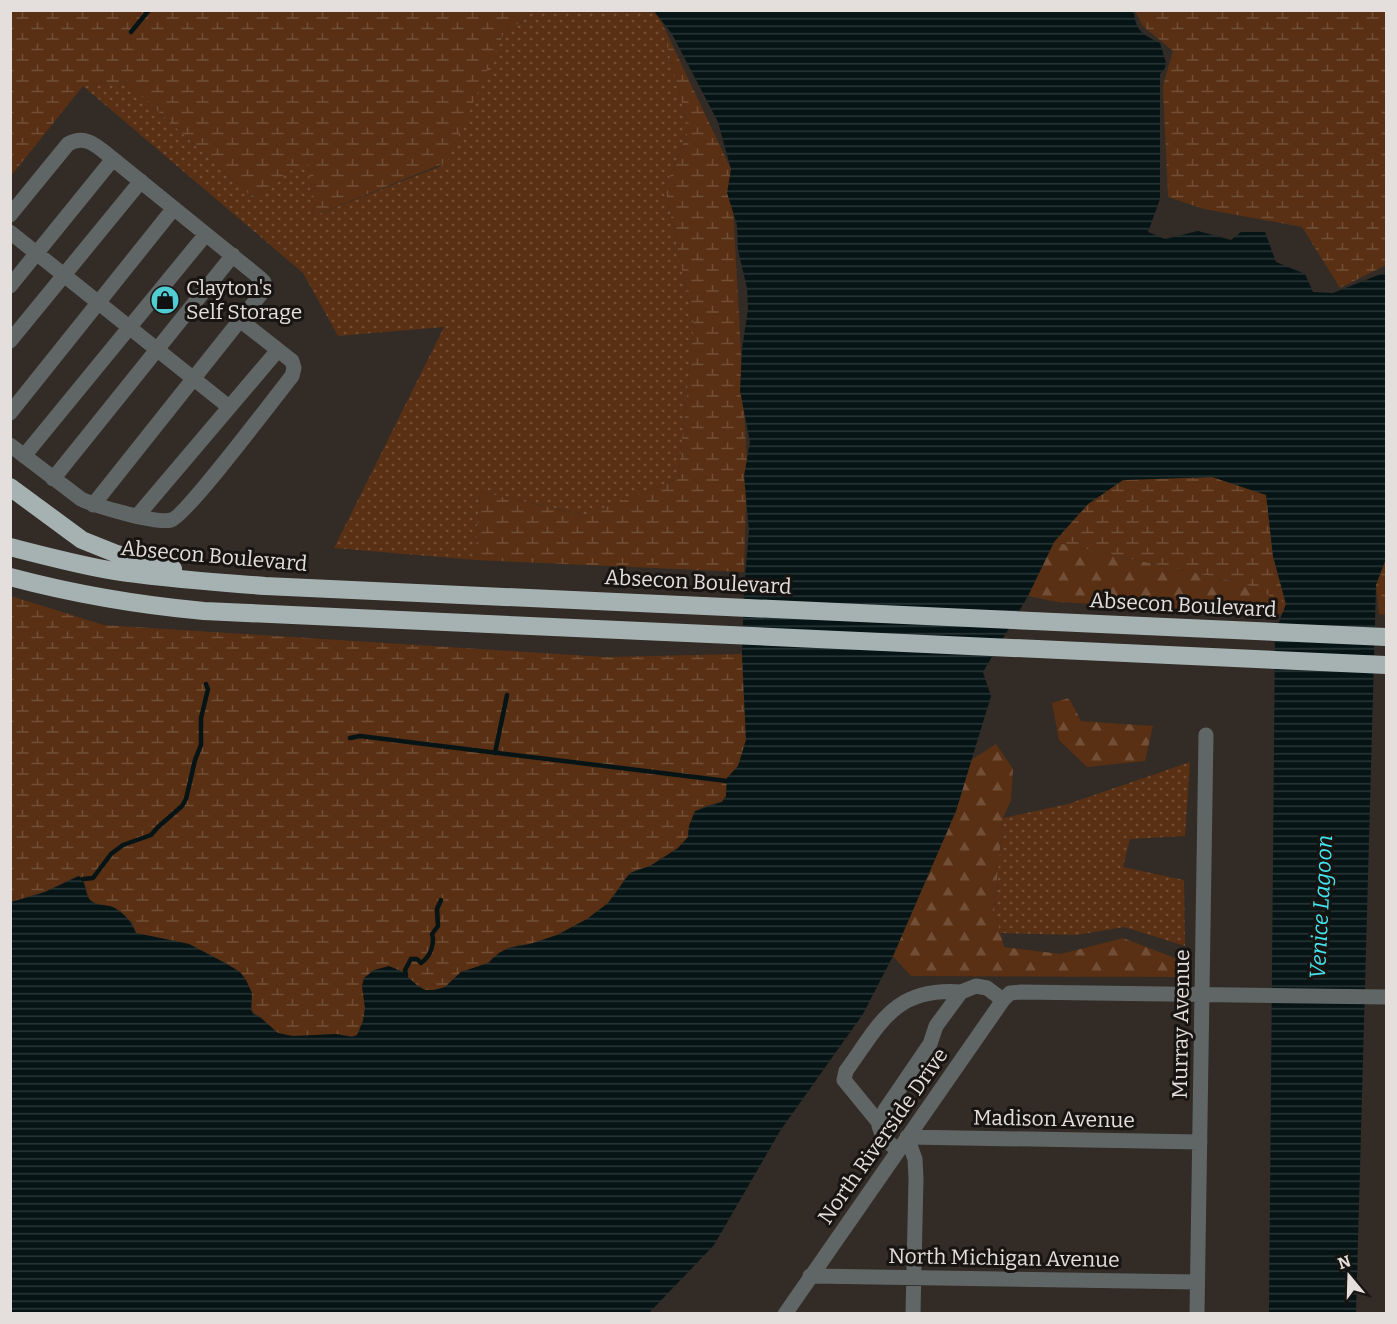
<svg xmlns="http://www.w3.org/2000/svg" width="1397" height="1324" font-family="Bitter,serif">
<defs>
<pattern id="grass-dots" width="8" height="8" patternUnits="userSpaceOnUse" patternTransform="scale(1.5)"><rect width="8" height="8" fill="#593013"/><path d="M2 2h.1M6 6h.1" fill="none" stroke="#714e35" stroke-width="1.8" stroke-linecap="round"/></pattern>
<pattern id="forest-firs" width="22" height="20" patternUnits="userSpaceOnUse" patternTransform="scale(1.5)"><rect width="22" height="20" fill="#593013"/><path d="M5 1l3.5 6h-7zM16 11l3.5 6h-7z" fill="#714e35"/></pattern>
<pattern id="wetland-marsh" width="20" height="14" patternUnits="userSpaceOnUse" patternTransform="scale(1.5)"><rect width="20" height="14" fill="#593013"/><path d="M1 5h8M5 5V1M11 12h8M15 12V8" fill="none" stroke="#714e35"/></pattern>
<pattern id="water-rules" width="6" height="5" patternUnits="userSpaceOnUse" patternTransform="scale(1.5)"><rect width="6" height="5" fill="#061415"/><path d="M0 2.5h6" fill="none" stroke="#2a3636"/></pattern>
</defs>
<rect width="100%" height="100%" fill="#322b26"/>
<path fill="url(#grass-dots)" d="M534,11H653L660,19L689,130L665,188L694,326L678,479L587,515L480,492L475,560L334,548L444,327L338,336L303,273L83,86L125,81L253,198L308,157L313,216L441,166L503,35Z
M1190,762L1185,836L1130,839L1123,867L1184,880L1185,946L1124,927L1077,935L1000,933L994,909L1003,818L1068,804Z"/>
<path fill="url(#forest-firs)" d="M1054,542L1246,584L1286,604L1282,614L1057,602L1028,596Z
M1069,698L1081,721L1153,726L1145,761L1087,767L1059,740L1052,703Z
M996,744L1013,769L1011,800L1003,818L994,909L1004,947L1061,954L1123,938L1175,958L1180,977L911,976L893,956L956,811L971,760Z"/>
<path fill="url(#wetland-marsh)" d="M11,10H534V11L503,35L447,162L313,216L308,158L253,198L125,81L83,86L11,176Z
M1135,11H1386V265L1340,288L1302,227L1204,209L1168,197L1163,86L1173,51L1143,26Z
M660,19L731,169L747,463L744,572L475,560L480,492L586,515L678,479L694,326L665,188L689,130Z
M1212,477L1267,494L1273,556L1286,604L1246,584L1054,542L1088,504L1123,480Z
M1386,558V615L1379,614L1376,585Z
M11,596L104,625L605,657L742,654L746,740L738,766L727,778L726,796L722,801L700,808L689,826L688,837L678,848L650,866L636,870L625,878L615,896L608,903L587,919L557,935L530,944L518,945L492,958L489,963L461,972L445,987L434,990H425L418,986L401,971L374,970L364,978L362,986L365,1008L363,1021L357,1035C350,1038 342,1034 334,1034C316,1034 295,1040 278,1033C271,1030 267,1022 261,1018C251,1010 251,1013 252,999L227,964L189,944L136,933L132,922L112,907L94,903L89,899L83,879L77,876L45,892L11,902Z"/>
<path fill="url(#water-rules)" d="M654,11H1129L1134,13C1136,32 1144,35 1160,43L1166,63L1165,68L1160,74V199L1148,232L1165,239L1198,231L1231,240L1241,232H1265L1276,262L1305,274L1313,292L1333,293L1386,272V558L1376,585L1356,1313H1269L1275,632L1286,604L1273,556L1266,495L1212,477L1123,480L1088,504L1054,542L1028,596L983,672L991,696L956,811L893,956L863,1014L780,1131L714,1245L649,1313L11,1314V902L45,892L79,876C87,882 84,894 91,901C96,905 104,905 110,906C122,910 131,921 136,933L189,944L227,964L240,972L246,980L252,993L251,1010L253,1014L261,1018L278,1033L293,1036L336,1034L352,1037L357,1035L363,1021L365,1008L362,986L364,978L374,970L389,966L401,971L418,986L425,990H434L445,987L461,972L488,963L499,953L508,948L530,944L557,935L587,919L608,903L630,873L650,866L678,848L688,837L689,826L695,811L722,802L726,796L727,778L738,766L746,740L742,654L744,589L749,530L744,476L750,442L740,391L742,349L748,309L747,288L738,250L737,225L727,193L731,169L718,122L672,34Z"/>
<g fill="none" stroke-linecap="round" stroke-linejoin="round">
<path stroke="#061415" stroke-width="4.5" d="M131,32L149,10
M350,738L360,736L727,781
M495,753L507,695
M83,879L93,878L111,854L123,845L151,835L158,827L182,806L186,799L195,760L201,745V718L208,689L206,684
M406,975L405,970L411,959H417L421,963C430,957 435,944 432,934L438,926L437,909L441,900"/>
<path stroke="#606565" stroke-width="15" d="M10,215L68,144C86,133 99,148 113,159L260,278L264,282V290L93,505
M10,232L229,407
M10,286L113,159
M10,341L141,181
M10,413L174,208
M10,445L81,499C95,506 157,524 171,520C185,517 276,396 292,376L294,368L292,361L240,320
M24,456L206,234
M53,479L233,255
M138,515L278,350
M880,1124L844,1080L846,1071C880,1024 894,987 961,992
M898,1151L883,1137L879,1126L885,1110L930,1044L936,1026L961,992L976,986L987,988L1003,1000
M810,1276L1197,1282
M785,1314L1003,1000L1010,993L1021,992L1386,997
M913,1314L916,1178L915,1159L907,1137L1200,1142
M1197,1314L1206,735"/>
<path stroke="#a6b2b2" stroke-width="18" d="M10,487L82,540L117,554L173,569
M10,547C45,556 79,565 114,571C164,579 215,582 265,586L1386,637
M10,577C74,594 138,605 204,611L1386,665"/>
</g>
<defs>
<g id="shop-disc" transform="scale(1.5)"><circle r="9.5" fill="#51ccd3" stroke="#171412"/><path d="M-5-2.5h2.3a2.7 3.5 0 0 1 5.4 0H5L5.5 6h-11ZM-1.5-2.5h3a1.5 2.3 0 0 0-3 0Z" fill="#111"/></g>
</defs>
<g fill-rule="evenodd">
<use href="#shop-disc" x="165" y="300"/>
</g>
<g text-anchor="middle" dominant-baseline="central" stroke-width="6" stroke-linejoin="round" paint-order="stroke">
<g font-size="21" fill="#e4dfdc" stroke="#171412" text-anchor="start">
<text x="186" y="288">Clayton's<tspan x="186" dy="24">Self Storage</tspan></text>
</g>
<g font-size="21" fill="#e4dfdc" stroke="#171412">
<text transform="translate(214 556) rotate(5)">Absecon Boulevard</text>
<text transform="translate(698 582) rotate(3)">Absecon Boulevard</text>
<text transform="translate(1183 605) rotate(3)">Absecon Boulevard</text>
<text transform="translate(1181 1024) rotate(-89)">Murray Avenue</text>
<text transform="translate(1054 1119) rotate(1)">Madison Avenue</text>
<text transform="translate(883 1136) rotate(-55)">North Riverside Drive</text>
<text transform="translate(1004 1258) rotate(1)">North Michigan Avenue</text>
</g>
<g font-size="22" font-style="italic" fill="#43e6ef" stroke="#171412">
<text transform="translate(1321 907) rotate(-87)">Venice Lagoon</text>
</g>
</g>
<rect width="1397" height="1324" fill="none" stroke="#e4dfdc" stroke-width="24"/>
<g transform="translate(1349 1276) rotate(341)" stroke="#171412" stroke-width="4.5" paint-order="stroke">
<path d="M0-4.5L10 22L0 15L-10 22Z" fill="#e4dfdc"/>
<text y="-9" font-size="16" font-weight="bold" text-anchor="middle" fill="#e4dfdc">N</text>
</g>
</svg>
